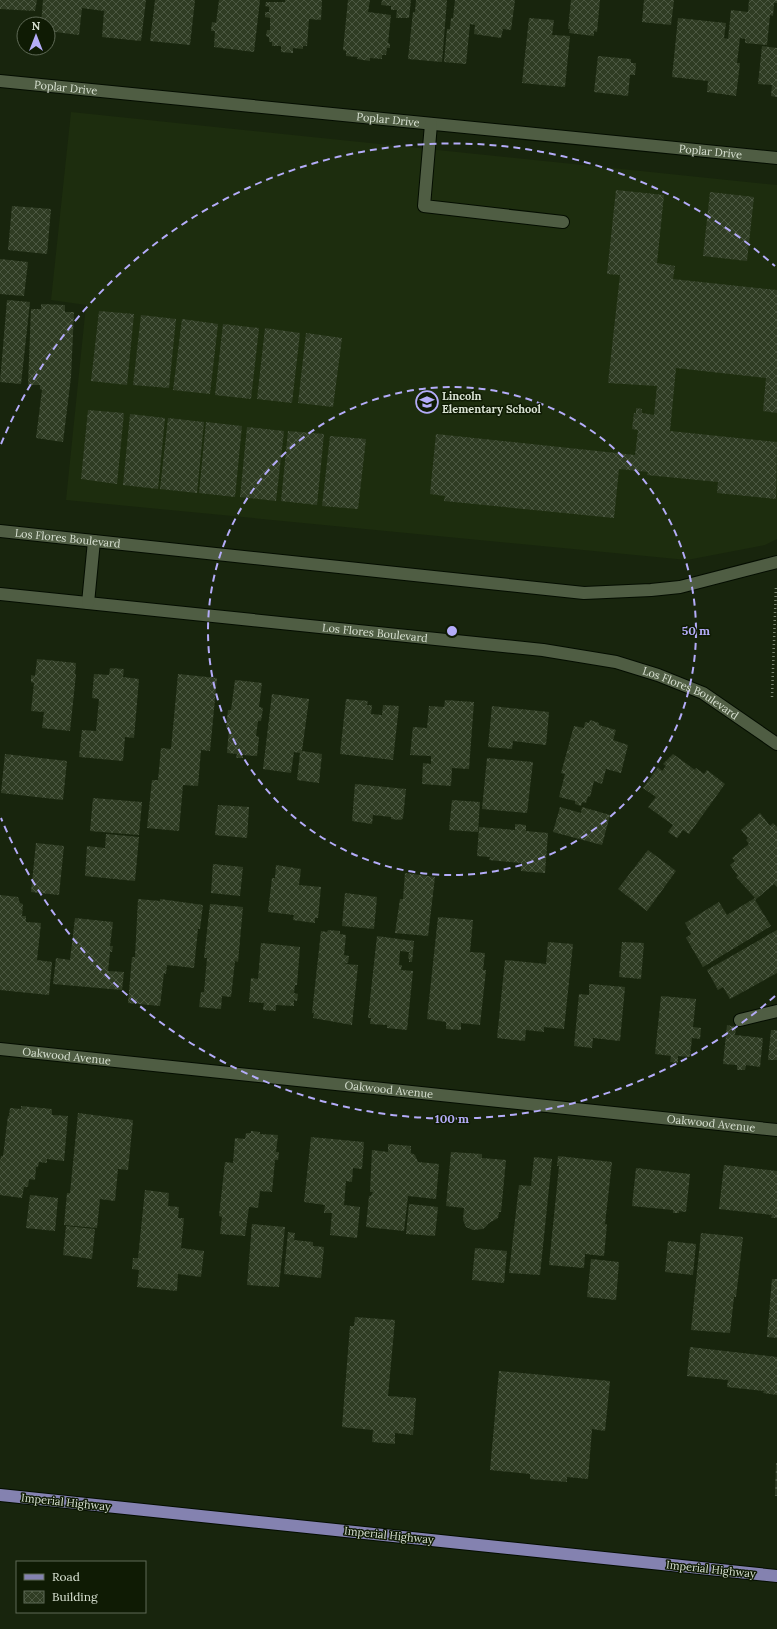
<svg xmlns="http://www.w3.org/2000/svg" width="777" height="1629" font-family="Lora,serif">
<defs>
<pattern id="building-cross-hatch" width="8" height="8" patternUnits="userSpaceOnUse"><rect width="8" height="8" fill="#2f3c23"/><path d="M0 0l8 8M0 8l8-8" fill="none" stroke="#4c5842"/></pattern>
</defs>
<rect width="100%" height="100%" fill="#18250d"/>
<path fill="#1d2d0e" d="M71,112L777,185V539L765,545L687,560L66,500L86,305L51,300Z"/>
<path fill="url(#building-cross-hatch)" d="M0,0H37L35,11L0,9Z
M43,0H146L141,41L102,37L104,11L82,8L79,35L48,31V24H41Z
M155,0H195L190,45L150,41Z
M219,0H260L254,52L214,47L215,31H211L212,22L216,23Z
M285,0H322L321,20L309,19L307,46H303V49L293,48V53L281,52V46H272V42H269V37L266,36L267,30H270V18L265,17V12H269V7L265,6L266,2H285Z
M348,0H370L368,12L391,15L388,43L390,44V48H387L386,55H382V59L370,58V61L357,59L358,57L346,56V51L343,50Z
M382,0H411L409,18H396L397,10H391V6L381,5Z
M416,0H447L442,62L408,59L413,12H415Z
M455,0H515L511,30L503,29L501,38L474,34L475,25L470,24L466,64L444,62L447,29H450L451,18H453Z
M571,0H600L597,32L594,31V36L569,33L570,29H568Z
M644,0H674L671,25L642,22Z
M749,0H777V3H774L773,16L770,15L767,45L745,43V39L740,38L737,63H740L736,96L707,92L708,81L672,77L678,18L726,23L724,38L728,39L731,10L748,12Z
M529,18L554,20L552,35L570,36L565,87L522,83Z
M762,46L777,48V97L771,96L772,85L758,84Z
M598,56L631,59V63H636L635,75H630L628,96L594,92Z
M616,190L664,195L657,263L675,266L673,279L777,290V413L763,411L766,378L676,368L670,431L777,442L776,499L717,493L718,482L647,475L648,472L619,469L614,518L444,501L445,496L430,494L436,434L635,455L638,430L632,429L634,413H636V408L642,409V413L654,415L657,386L608,383L620,275L607,274Z
M710,192L754,197L747,261L703,256Z
M12,206L51,209L47,254L8,250Z
M0,259L28,262L24,296L0,294Z
M7,300L30,302L21,384L0,382Z
M41,304L65,305V312H74L71,377L63,442L36,438L42,390L40,389V385H28L31,309H41Z
M99,311L134,314L127,385L91,381Z
M141,315L176,319L169,388L133,385Z
M182,319L218,324L210,394L173,390Z
M223,324L259,328L251,399L215,395Z
M265,328L300,333L292,403L257,399Z
M306,333L342,338L333,407L298,403Z
M88,410L124,413L117,484L81,479Z
M130,414L165,418L158,489L123,485Z
M168,418L204,422L197,493L160,489Z
M206,422L242,426L235,497L199,493Z
M247,427L284,431L276,501L240,497Z
M288,431L324,434L317,505L281,501Z
M330,436L366,439L358,509L322,506Z
M37,659L76,663L75,674H76L70,731L42,728L44,712L31,711L34,683L31,682V675L35,676Z
M110,668L124,669L123,677L139,679L134,738L125,737L123,761L79,757L82,730L96,731L99,699L92,698L94,674L109,675Z
M178,674L217,678L210,751L201,750L198,786L183,785L179,831L147,828L152,780H158L161,748L171,749Z
M235,680L262,683L259,707L263,708L261,721H258L256,736L259,737L257,756L243,755V758H236L237,754L227,753L229,728H226L228,710H231Z
M272,694L309,699L302,751L322,754L319,783L297,780L300,753L294,752L291,773L263,769Z
M346,699L368,701L367,705H372L371,714L382,715L383,705L399,706L393,760L340,754Z
M445,700L474,702L469,769L452,768L451,786L422,784L423,763L431,764V756L410,755L413,727L427,728L429,706L444,707Z
M492,706L549,712L546,745L513,741L512,749L488,747Z
M590,720L599,723V725L616,730L613,740L628,745L621,773L606,769L602,784L594,781L590,797L588,796L586,803L582,802L581,806L575,804V801L559,797L565,774L561,773L574,726L584,728L585,722L589,723Z
M5,754L67,761L63,800L1,793Z
M673,754L695,770L696,768L704,774L707,770L725,784L689,834L683,830L677,838L668,832L673,825L648,807L656,797L643,788L658,767L662,771L666,766L663,764Z
M487,758L533,762L527,813L482,809Z
M355,784L406,789L403,818L401,820L391,819V817L373,815L372,824L352,821Z
M93,798L142,802L139,835L90,831Z
M452,800L480,802L478,832L449,830Z
M218,805L249,807L247,838L215,835Z
M560,807L581,813L582,807L610,815L602,845L553,832Z
M760,813L770,826L773,823L777,827V887L774,884L755,900L771,926L703,967L686,938L691,934L685,923L719,902L727,915L755,898L736,877L738,876L730,865L735,861L732,858L749,844L746,840L748,838L741,830Z
M515,824L526,825V831L548,833L545,873L521,871V863L489,860L490,857L477,856L479,827L515,830Z
M106,834L139,837L135,881L85,876L87,846L105,848Z
M36,843L64,846L59,895L31,892Z
M648,850L676,871L647,911L618,889Z
M213,864L243,867L240,896L211,893Z
M276,865L301,869L299,885L321,887L318,918H315V923L293,920L294,915L268,912L272,878H275Z
M405,873L435,877L428,936L395,933L400,899H403Z
M345,893L377,897L374,929L342,926Z
M0,895L18,897L20,903L23,904L22,916H26V922L41,923L37,960L52,962L49,995L0,990Z
M138,899L160,901V899L203,905L200,929H198L194,968L167,965L166,974L164,973L160,1006L128,1003L132,957H135Z
M210,904L243,907L238,962L235,961L231,997L222,996L221,1009L199,1007L201,992H204L207,958H204Z
M438,917L473,920L470,952L485,953L483,970H486L480,1025L461,1023V1030L446,1029V1022L427,1019Z
M75,918L113,922L110,946H113L112,952H110L108,971L124,972L122,990L53,984L56,958L70,960Z
M328,930L340,931V934L346,935L344,955L349,956L348,963L344,964L358,965L352,1025L313,1018L314,1013H312L321,931L327,932Z
M777,930V973L730,999L723,987L718,990L707,970Z
M377,936L414,941L412,962H409V959L408,958L409,952L400,951L399,965H402L401,970L413,971L407,1030L387,1028V1025L370,1024L371,1018H368Z
M548,942L573,944L564,1029L544,1027V1032L526,1030L525,1041L497,1038L505,960L546,964Z
M622,942L644,943L641,979L619,977Z
M261,943L300,947L297,985H295L294,993L298,994L297,1001L294,1000V1006L276,1005V1011L263,1010L264,1003L249,1002L251,978L258,979Z
M589,984L625,987L620,1041L593,1038L592,1048L574,1046L579,994L589,995Z
M661,996L696,999L693,1027L701,1028L700,1039L692,1038L690,1057L678,1056V1063L670,1062L671,1056L655,1054Z
M727,1025L736,1027L735,1035L763,1038L760,1067L746,1065L745,1070H737V1065L723,1064Z
M771,1030H777V1060H768Z
M21,1106L52,1109V1115L68,1116L64,1161L47,1159V1163L39,1162L38,1167H36L35,1180L29,1179L28,1187H24L22,1198L0,1195V1162L1,1156H3L8,1116H9L10,1108L21,1109Z
M78,1113L133,1120L128,1170L118,1169L115,1201L100,1199L97,1228L64,1225L67,1193H70Z
M251,1131L260,1132V1134L278,1135L276,1152H279L278,1160H275L272,1192L260,1191L258,1208L249,1207L245,1236L220,1234L222,1217L219,1216L225,1162L233,1163L235,1138L245,1139L246,1133H251Z
M311,1137L364,1142L362,1169L353,1168L352,1182L346,1181L344,1205L360,1207L357,1238L330,1235L332,1213H324L325,1205L304,1202Z
M388,1144L411,1146V1153L415,1155L418,1162L439,1164L436,1199L408,1196L404,1231L366,1227L369,1196H371L373,1192H370L372,1150L388,1152Z
M451,1152L482,1154V1158L506,1160L501,1212H499L498,1218L489,1223L483,1229L473,1230L466,1227L463,1220L464,1208L446,1206Z
M558,1156L612,1162L605,1224H607L604,1256L585,1254L584,1268L549,1265L559,1166H557Z
M534,1157L552,1159L540,1275L509,1273L519,1185L531,1186Z
M724,1165L777,1171V1218H771L772,1215L719,1209Z
M636,1168L690,1174L686,1212L679,1211V1213H673V1210L632,1206Z
M145,1190L169,1193L168,1206L179,1207L178,1218H184L181,1248L204,1251L201,1277L178,1274L177,1291L137,1287L139,1270L132,1269L133,1258H138Z
M30,1195L58,1198L55,1231L26,1228Z
M409,1204L438,1207L435,1236L406,1234Z
M252,1224L285,1227L279,1287L247,1285Z
M66,1226L95,1229L92,1259L63,1255Z
M288,1232L295,1233L294,1240L313,1242V1246L324,1247L321,1278L284,1274Z
M701,1233L743,1237L736,1297H734L730,1333L691,1330Z
M668,1241L696,1244L693,1275L665,1272Z
M475,1248L507,1251L504,1283L472,1280Z
M591,1259L619,1262L616,1300L587,1297Z
M772,1279H777V1338L767,1337Z
M355,1317L395,1320L388,1396L416,1398L413,1435L395,1433V1444L372,1442L373,1430L342,1427L350,1326H354Z
M690,1347L777,1357V1395L763,1393L764,1391L727,1387L728,1380L687,1376Z
M499,1371L610,1381L605,1431L592,1429L588,1479L567,1477V1482L530,1479V1474L490,1470Z
M776,1463H777V1496H775Z"/>
<g fill="none" stroke-linecap="round" stroke-linejoin="round">
<g stroke="#040d00" stroke-width="14">
<g id="minor">
<path id="s1" d="M0,81L777,158"/>
<path d="M431,124L424,206L563,222"/>
<path id="s2" d="M0,531L584,593L651,590L680,587L777,562"/>
<path id="s3" d="M0,594L543,650L616,662L658,675L703,693L777,744"/>
<path d="M88,603L94,541"/>
<path d="M740,1020L777,1011"/>
<path id="s4" d="M0,1049L777,1130"/>
</g>
</g>
<g stroke="#040d00" stroke-width="14">
<path id="major" d="M0,1495L777,1576"/>
</g>
<path stroke="#798470" stroke-width="2.5" stroke-dasharray="1 3" stroke-linecap="butt" d="M772,697L776,586"/>
<use href="#minor" stroke="#4f5d43" stroke-width="12"/>
<use href="#major" stroke="#8482b0" stroke-width="12"/>
</g>
<g fill="none" stroke="#b4acf9" stroke-width="2" stroke-dasharray="7 5">
<circle cx="452" cy="631" r="244"/>
<path d="M775 996A488 488 0 0 1 1 818M1 444A488 488 0 0 1 775 266"/>
</g>
<defs>
<g id="school-ring" transform="scale(1.15)"><circle r="9.5" fill="#0f1b04" stroke="#b4acf9" stroke-width="1.5"/><path d="M0-5L7-2L0 1L-7-2ZM-4 1L0 2.5L4 1V4Q0 6-4 4Z" fill="#b4acf9"/></g>
</defs>
<g fill-rule="evenodd">
<use href="#school-ring" x="427" y="402"/>
</g>
<g text-anchor="middle" dominant-baseline="central" stroke-width="3" stroke-linejoin="round" paint-order="stroke">
<g font-size="11" fill="#d8e1d2" stroke="#0f1b04">
<text stroke="none"><textPath href="#s1" startOffset="66">Poplar Drive</textPath></text>
<text stroke="none"><textPath href="#s1" startOffset="390">Poplar Drive</textPath></text>
<text stroke="none"><textPath href="#s1" startOffset="714">Poplar Drive</textPath></text>
<text stroke="none"><textPath href="#s2" startOffset="68">Los Flores Boulevard</textPath></text>
<text stroke="none"><textPath href="#s3" startOffset="377">Los Flores Boulevard</textPath></text>
<text stroke="none"><textPath href="#s3" startOffset="701">Los Flores Boulevard</textPath></text>
<text stroke="none"><textPath href="#s4" startOffset="67">Oakwood Avenue</textPath></text>
<text stroke="none"><textPath href="#s4" startOffset="391">Oakwood Avenue</textPath></text>
<text stroke="none"><textPath href="#s4" startOffset="715">Oakwood Avenue</textPath></text>
<text transform="translate(66 1502) rotate(6)">Imperial Highway</text>
<text transform="translate(389 1535) rotate(6)">Imperial Highway</text>
<text transform="translate(711 1569) rotate(6)">Imperial Highway</text>
</g>
<g font-size="11" font-weight="bold" fill="#d8e1d2" stroke="#0f1b04" text-anchor="start">
<text x="442" y="396">Lincoln<tspan x="442" dy="13">Elementary School</tspan></text>
</g>
</g>
<circle cx="452" cy="631" r="6" fill="#b4acf9" stroke="#0f1b04" stroke-width="2"/>
<g font-size="12" text-anchor="middle" font-weight="bold" fill="#b4acf9" stroke="#0f1b04" stroke-width="3" stroke-linejoin="round" paint-order="stroke">
<text x="696" y="635">50 m</text>
<text x="452" y="1123">100 m</text>
</g>
<rect x="16" y="1561" width="130" height="52" fill="#0f1b04" stroke="#5f6a56"/>
<rect x="24" y="1574" width="20" height="6" fill="#8482b0" stroke="#5f6a56"/>
<text x="52" y="1581" font-size="12" fill="#d8e1d2">Road</text>
<rect x="24" y="1591" width="20" height="12" fill="url(#building-cross-hatch)" stroke="#5f6a56"/>
<text x="52" y="1601" font-size="12" fill="#d8e1d2">Building</text>
<g transform="translate(36 36)"><circle r="19" fill="#0f1b04" stroke="#5f6a56"/>
<path d="M0-3L7 15L0 10L-7 15Z" fill="#b4acf9"/>
<text y="-6" font-size="11" font-weight="bold" text-anchor="middle" fill="#d8e1d2">N</text>
</g>
</svg>
